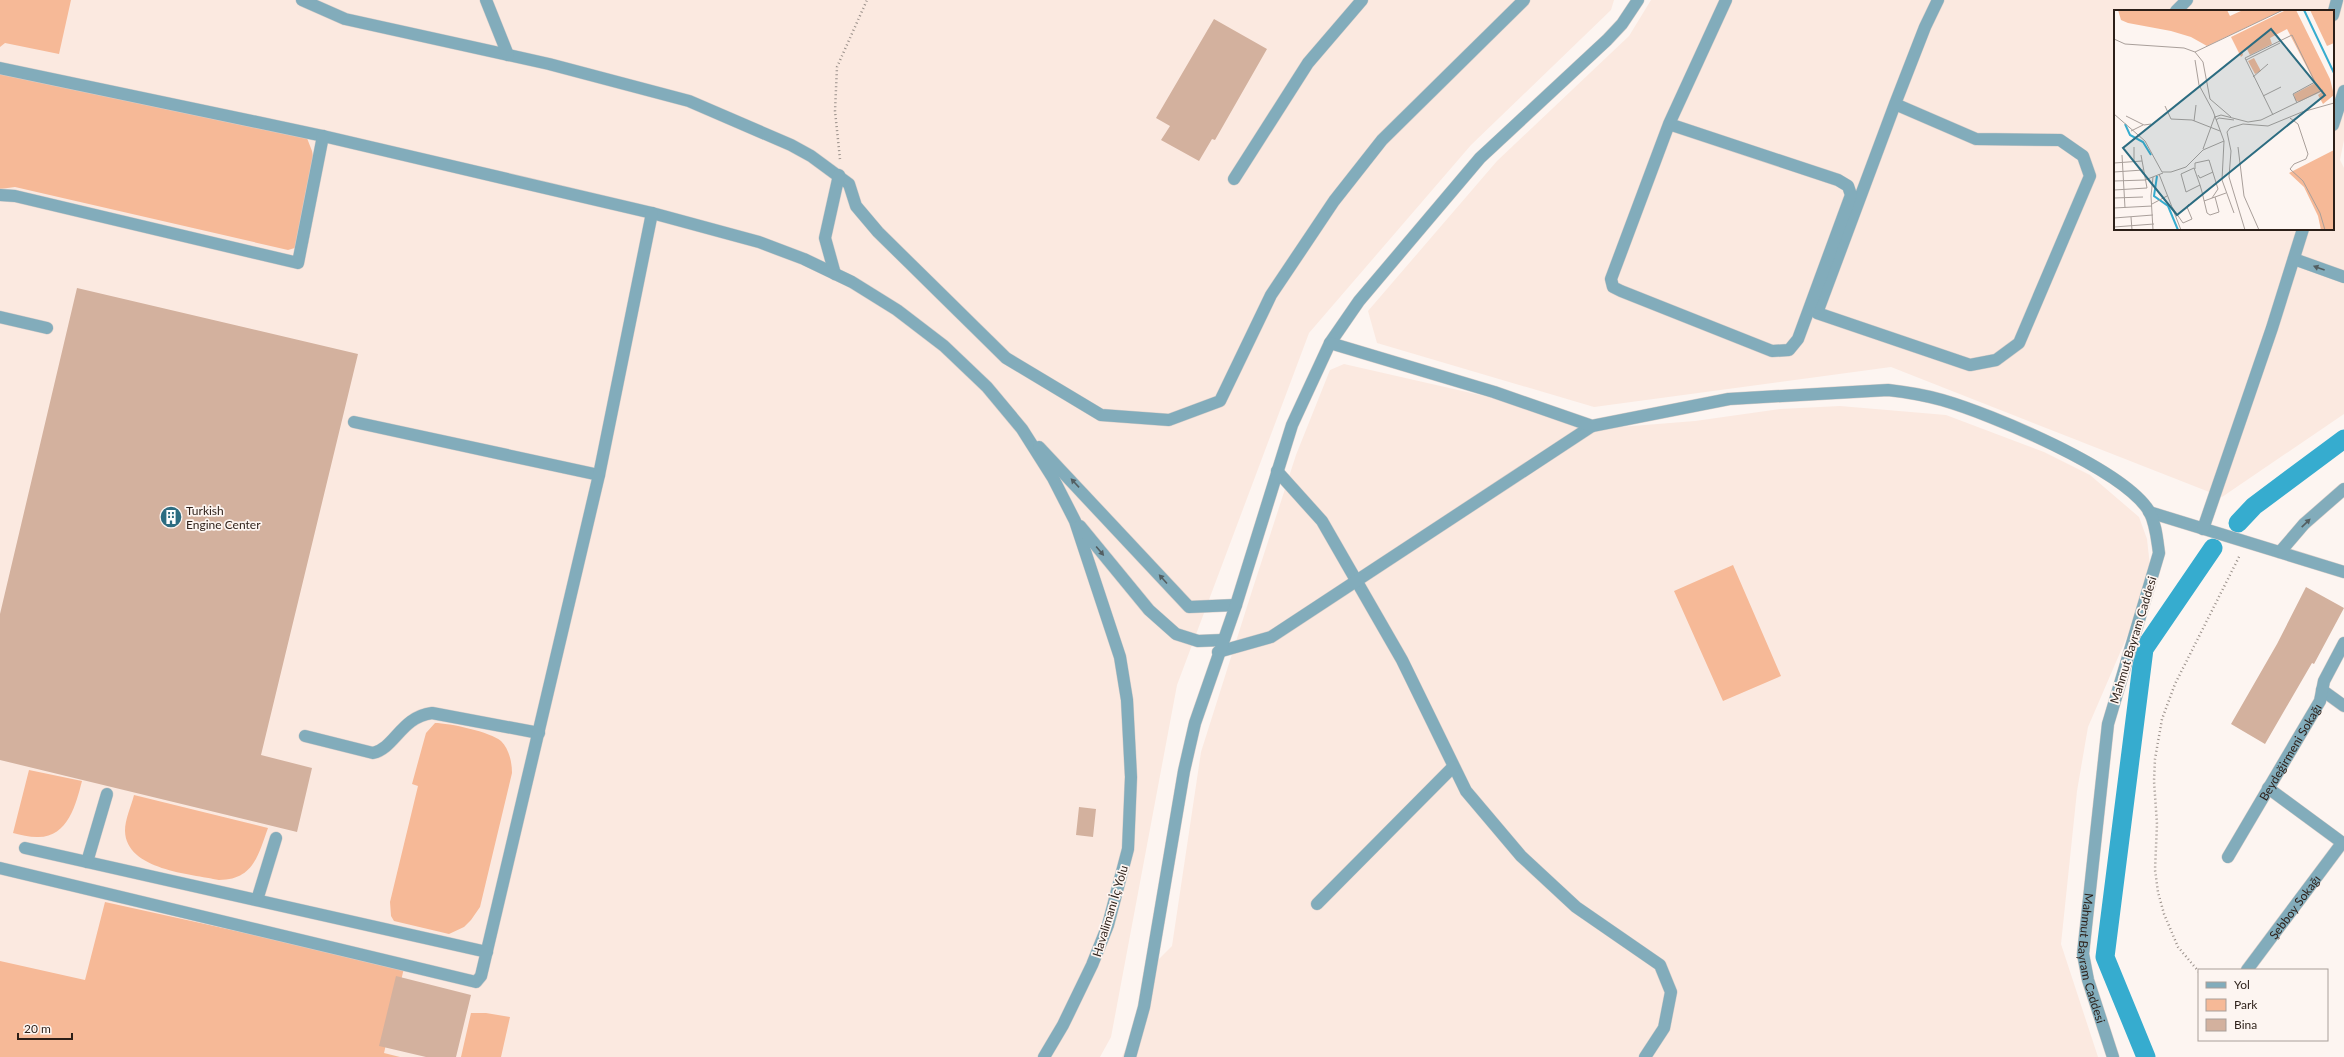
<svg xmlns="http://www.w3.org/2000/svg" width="2344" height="1057" font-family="Lato,sans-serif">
<rect width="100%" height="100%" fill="#fdf5f1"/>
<path fill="#fbe9e0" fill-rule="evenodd" d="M0,0H1614L1611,10L1471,145L1309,333L1177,685L1111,1037L1100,1057H0Z
M1651,0H2344V140L2340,160L2344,168V414L2222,497L1891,367L1594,407L1377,343L1368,311L1497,161L1629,36ZM2115,11H2333V229H2115Z
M1344,364L1620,427L1695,421L1780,409L1840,406L1946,415L2044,452L2090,475L2139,517L2147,539L2150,566L2135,618L2088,727L2077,791L2061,944L2098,1057H1122L1133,1031L1143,975L1172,946L1201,752L1251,594L1296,455L1330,370Z"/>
<path fill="#f6b997" d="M0,0H71L59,54L5,43L0,47Z
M0,68L305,133L312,151L319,185L308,244L288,250L15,187L0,189Z
M1733,565L1781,676L1723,701L1674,591Z
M435,723C449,723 491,732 501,741C509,749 512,762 512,773L480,907L471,920L464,927L449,934L394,921L391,916L390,902L418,786L412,784L426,733Z
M29,770L82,781C76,804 68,838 37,837C29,837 21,835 13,833Z
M134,795L268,828C258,856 253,880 219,880C191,874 126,870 125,831C125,819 131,807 134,795Z
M105,902L404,968L384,1053L400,1057H0V961L85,980Z
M471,1013H486L510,1017L501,1057H461Z"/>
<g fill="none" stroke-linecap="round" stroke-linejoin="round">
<path stroke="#36accf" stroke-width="19" d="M2238,523L2254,506L2344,439
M2146,1057L2105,957L2144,649L2213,548"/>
</g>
<path fill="#d3b19e" d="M1214,19L1267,49L1215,140L1212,139L1199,161L1161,140L1170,126L1156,118Z
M77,288L358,354L261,755L312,768L297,832L0,760V614Z
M2306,587L2344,608L2314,664L2312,663L2265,744L2231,724L2277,644Z
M1079,807L1096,809L1093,837L1076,835Z
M396,976L471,995L456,1057H426L379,1046Z"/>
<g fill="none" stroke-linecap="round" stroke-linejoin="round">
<g stroke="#d7ceca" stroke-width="13">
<g id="minor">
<path d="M302,0L345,19L549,64L689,101L791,145L811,156L849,184L856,206L878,232L1006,358L1101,415L1169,420L1220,401L1271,295L1334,201L1382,140L1524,0"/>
<path d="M486,0L508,55"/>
<path d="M2176,11L2187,0"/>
<path d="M2333,15L2337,0"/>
<path d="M0,68L323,136L652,213L759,242L804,259L852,282L897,310L944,346L987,387L1022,429L1053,478L1075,521L1120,657L1127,700L1131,777L1128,849L1108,925L1092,965L1063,1025L1044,1057"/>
<path d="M1895,104L1976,139L2060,140L2083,156L2090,176L2019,343L1996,360L1970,365L1817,313L1895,104L1925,27L1938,0"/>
<path d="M1669,124L1838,180L1848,186L1851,195L1798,339L1789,350L1772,351L1621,291L1613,287L1611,279L1669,124L1726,0"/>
<path d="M2333,125L2344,91"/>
<path d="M1234,179L1308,63L1362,0"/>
<path d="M0,195L15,196L298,263L323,136"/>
<path d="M2294,259L2344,277"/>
<path d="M835,274L825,238L839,175"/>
<path d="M0,317L47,328"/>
<path d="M1330,343L1359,301L1480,158L1607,40L1622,24L1638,0"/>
<path d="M354,422L599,475"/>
<path d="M1039,447L1189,607L1236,605"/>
<path d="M1277,471L1322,521L1402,660L1466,791L1521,856L1576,907L1660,965L1671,992L1664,1028L1645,1057"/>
<path d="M2149,512L2344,572"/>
<path d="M1080,526L1149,610L1176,634L1198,641L1223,640"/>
<path d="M2203,529L2272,328L2303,229"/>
<path d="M2280,552L2304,524L2344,489"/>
<path d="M1218,652L1271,637L1592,426"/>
<path d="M2322,690L2344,706"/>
<path d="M305,736L373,753C395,748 401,717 432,713L539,733"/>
<path d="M2268,788L2344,844"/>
<path d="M25,848L487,952"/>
<path id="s1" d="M2228,857L2320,701L2324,681L2344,643"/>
<path d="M87,862L107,794"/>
<path d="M0,868L476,982L481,976L599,475L652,213"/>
<path d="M257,900L276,838"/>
<path d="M1317,904L1453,767"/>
<path id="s2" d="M2247,970L2342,843"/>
<path id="s3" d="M1130,1057L1144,1007L1184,771L1195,723L1236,605L1292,425L1330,343L1494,392L1592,426L1729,399L1888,390C1906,392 1924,395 1942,400C1991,414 2123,469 2149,511C2156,524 2157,539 2159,553L2108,724L2083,954L2088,980L2113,1057"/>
</g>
</g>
<path stroke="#9a908a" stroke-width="2.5" stroke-dasharray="1 3" stroke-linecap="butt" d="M840,159L835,111L837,67L867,0
M2199,972L2178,947L2164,914L2158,892L2155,870L2157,824L2154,781L2155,759L2162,719L2175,684L2240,555"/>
<use href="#minor" stroke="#82acbb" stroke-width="12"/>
</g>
<defs><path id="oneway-solid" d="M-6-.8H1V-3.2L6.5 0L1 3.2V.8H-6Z"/></defs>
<g fill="#535e61">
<use href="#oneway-solid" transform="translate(2319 268) rotate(-160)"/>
<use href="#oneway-solid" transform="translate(1075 483) rotate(-133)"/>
<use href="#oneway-solid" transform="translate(2306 523) rotate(-44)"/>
<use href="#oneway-solid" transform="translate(1100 551) rotate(50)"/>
<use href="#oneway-solid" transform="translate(1163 579) rotate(-132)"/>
</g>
<defs>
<g id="building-disc" transform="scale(1.15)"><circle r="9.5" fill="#2c6c81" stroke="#fdf5f1"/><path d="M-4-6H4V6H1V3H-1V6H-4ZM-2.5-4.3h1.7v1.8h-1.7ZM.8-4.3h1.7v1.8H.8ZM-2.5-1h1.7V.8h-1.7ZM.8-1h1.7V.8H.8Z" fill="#fff"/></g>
</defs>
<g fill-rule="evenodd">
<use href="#building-disc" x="171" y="517"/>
</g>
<g text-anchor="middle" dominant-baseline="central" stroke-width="3.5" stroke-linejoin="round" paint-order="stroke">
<g font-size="12" fill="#2c1f18" stroke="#fdf5f1" text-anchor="start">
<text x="186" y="510">Turkish<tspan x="186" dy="14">Engine Center</tspan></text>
</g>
<g font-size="12" fill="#2c1f18" stroke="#fdf5f1">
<text transform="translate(2133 640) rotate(-73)">Mahmut Bayram Caddesi</text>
<text stroke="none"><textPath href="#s1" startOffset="122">Beydeğirmeni Sokağı</textPath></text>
<text stroke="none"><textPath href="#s2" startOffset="79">Şebboy Sokağı</textPath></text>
<text transform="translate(1110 911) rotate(-73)">Havalimanı İç Yolu</text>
<text stroke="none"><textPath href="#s3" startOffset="2069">Mahmut Bayram Caddesi</textPath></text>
</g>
</g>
<g transform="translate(2114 10)">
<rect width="220" height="220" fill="#fdf5f1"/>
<path d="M4,0H113L116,6L129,0H169L93,36L77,27L57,21L14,13L7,10ZM172,0H182L216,69L220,85L209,94L204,85L209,81L185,92L181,90L180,84L201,73L173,19L156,28L158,34L136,45L133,39L128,41L129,45L127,47L117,27ZM196,0H220V33L213,36ZM140,48L147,61L141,64L134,51ZM220,140V220H207L204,206L190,177L175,163Z" fill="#f6b997"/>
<path fill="none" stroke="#36accf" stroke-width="2" d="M190,0L220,63M11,114L16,125L29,132L37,145M43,166L40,186L54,196L64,220"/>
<path fill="none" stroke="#a99f9a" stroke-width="1" d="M0,29L11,34L70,38L81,42L89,52L96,89L117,107M81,42L169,0M132,50L166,33M139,67L154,54M149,86L167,77M51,96L57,109L78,110L106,121M0,104L31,131L48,162H57L72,157L89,140L110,131L99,101L85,75L81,50M159,105L131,48L178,25L201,72L179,84L183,93M12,106L30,115L37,114M101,107L107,105L134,112L147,110L209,80M176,108L184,114L194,144L192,149L180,154L176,159L189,171L206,203L211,220M102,110L105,108L120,110M80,111L82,95M17,121L29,115M110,131L108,170L120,203M20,137V152M124,137L130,186L145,220M89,139L101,106M8,145L11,198M0,153L28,151M81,159V153L95,150L104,179L98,188M0,162L29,160M45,164L67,220M84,165L86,168L99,162M0,171L31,170L49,163M86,175L72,182L67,164L80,158L86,175L88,182L93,203L96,205L105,202L101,187M0,180L33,178L27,145M0,188L29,187M90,191L112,183M38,194L53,186M58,197L69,213L78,209L73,197L75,194M0,198L38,196M17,207L18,220M0,208L39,205M0,217L40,214M39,220L37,186L39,167M131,220L115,167L117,141L113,122L116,118L129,114L154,116L188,102L220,93"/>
<path fill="#2c6c81" fill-opacity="0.15" stroke="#2c6c81" stroke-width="2" d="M157,19L211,85L63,205L9,138Z"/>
<rect width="220" height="220" fill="none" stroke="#2c1f18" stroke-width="2"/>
</g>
<rect x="2198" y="969" width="130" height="72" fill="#fdf5f1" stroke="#a99f9a"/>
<rect x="2206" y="982" width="20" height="6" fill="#82acbb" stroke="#a99f9a"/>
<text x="2234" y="989" font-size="12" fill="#2c1f18">Yol</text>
<rect x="2206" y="999" width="20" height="12" fill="#f6b997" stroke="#a99f9a"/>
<text x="2234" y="1009" font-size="12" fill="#2c1f18">Park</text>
<rect x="2206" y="1019" width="20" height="12" fill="#d3b19e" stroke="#a99f9a"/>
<text x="2234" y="1029" font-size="12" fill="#2c1f18">Bina</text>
<path d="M18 1033v6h54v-6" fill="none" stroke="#2c1f18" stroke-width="2"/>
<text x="24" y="1033" font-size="12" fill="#2c1f18" stroke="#fdf5f1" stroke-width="3" paint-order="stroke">20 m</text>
</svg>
